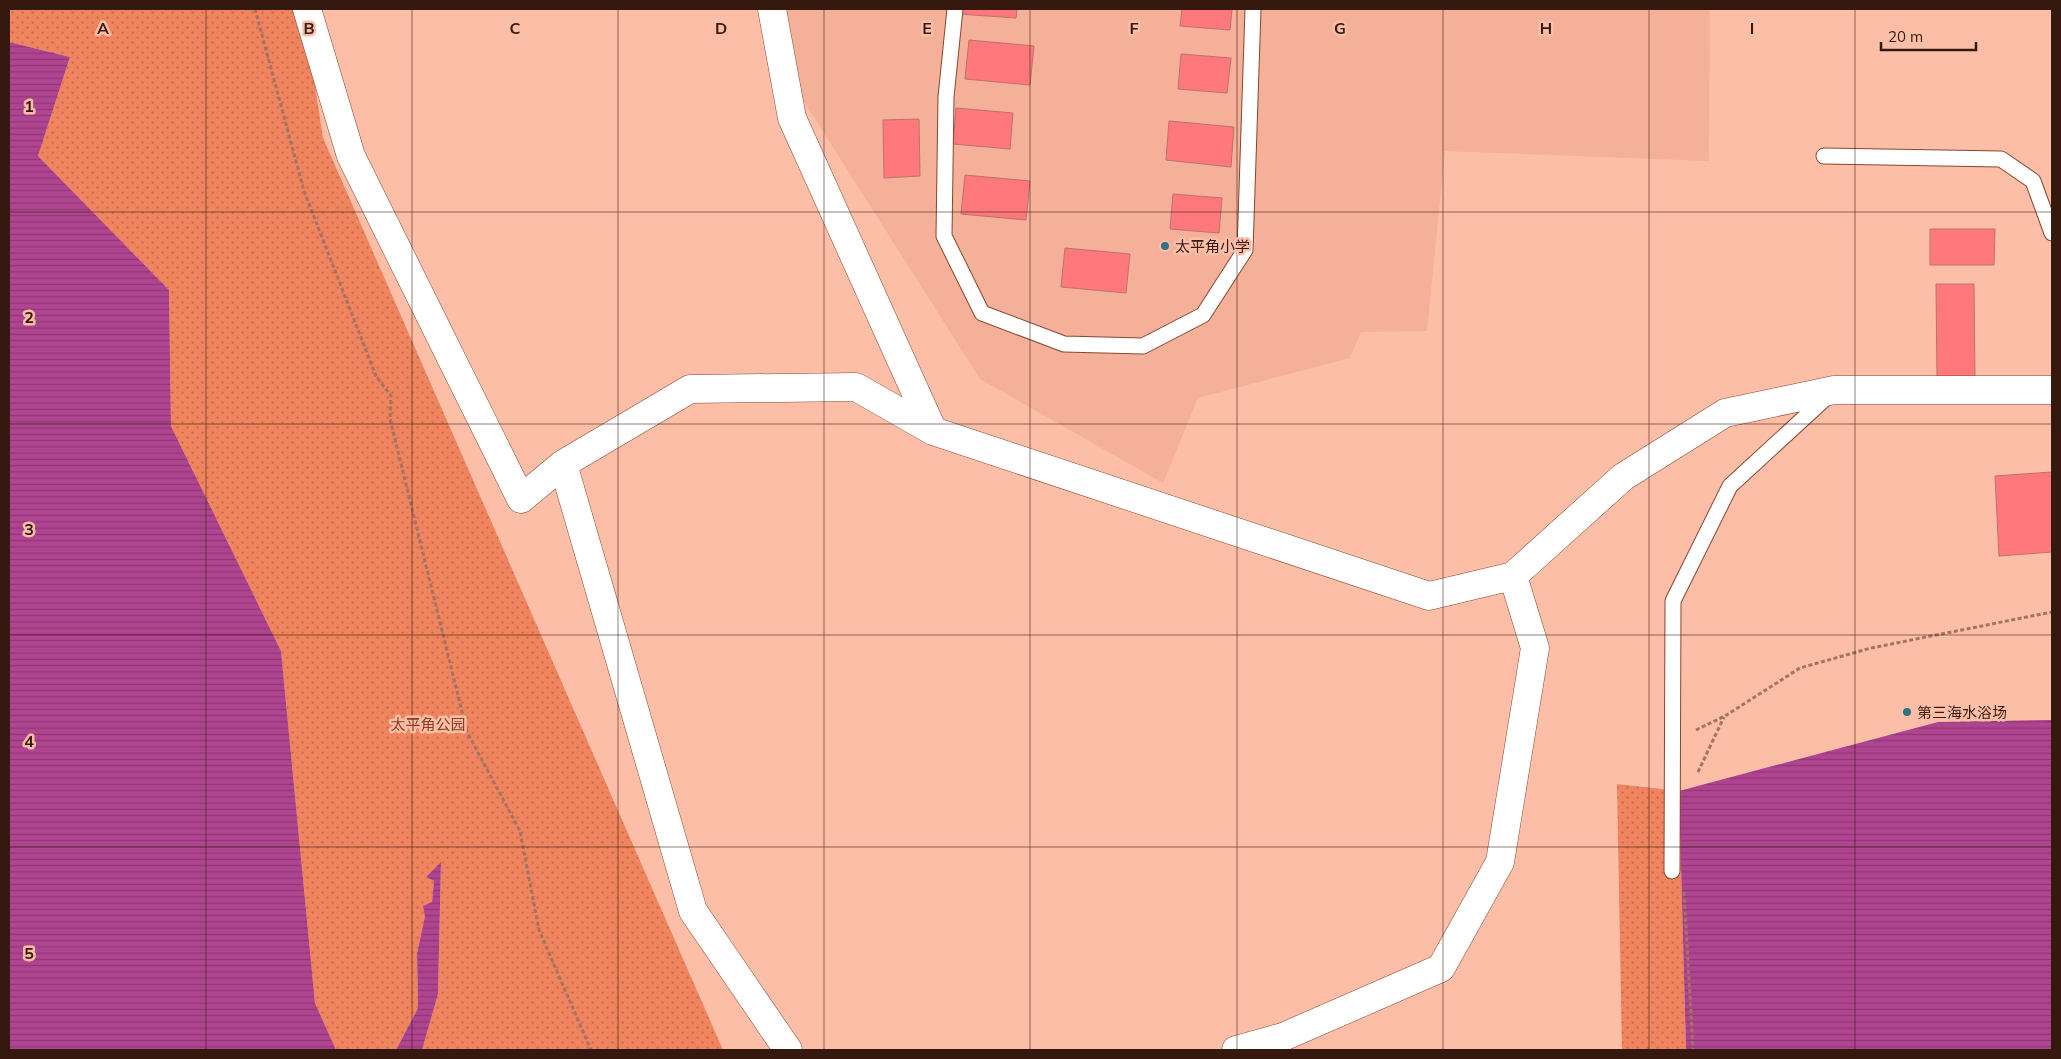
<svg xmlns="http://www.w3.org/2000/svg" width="2061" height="1059" font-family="Mulish,'Noto Sans SC',sans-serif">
<defs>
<pattern id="park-dots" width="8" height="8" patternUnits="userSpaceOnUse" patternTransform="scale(1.25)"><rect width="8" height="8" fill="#f0845e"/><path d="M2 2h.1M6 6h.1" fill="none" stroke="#c36b4c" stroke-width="1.8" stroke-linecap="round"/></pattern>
<pattern id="water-rules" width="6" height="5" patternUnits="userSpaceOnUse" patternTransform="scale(1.25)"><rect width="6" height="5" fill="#af4491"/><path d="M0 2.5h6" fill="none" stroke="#8f3875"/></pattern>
</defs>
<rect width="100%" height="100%" fill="#fdbea8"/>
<path fill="#f4b098" d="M786,9H1710L1709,161L1445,151L1427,331L1361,332L1350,358L1198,398L1163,483L980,379L803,100Z"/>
<path fill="url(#park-dots)" d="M9,9H303L323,138L723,1050H422L438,994L441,863L426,877L434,881L432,902L425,916L417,952L418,1008L396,1050H336L315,1003L281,651L171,426L169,290L38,156L70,57L9,42Z
M1617,784L1679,791L1686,1050H1622Z"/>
<path fill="url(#water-rules)" d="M9,42L70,57L38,156L169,290L171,426L281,651L315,1003L336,1050H9Z
M2052,720V1050H1686L1679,791L1938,722Z
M441,862L438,994L422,1050H396L418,1008L417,953L425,916L423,906L432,902L434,881L426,877Z"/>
<path fill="#fe787c" stroke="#be7071" d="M959,9H1017L1016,18L959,14Z
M1182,9H1232L1230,30L1180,26Z
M969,40L1034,46L1030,85L965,79Z
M1181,54L1231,58L1227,93L1178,89Z
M956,108L1013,113L1010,149L953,144Z
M919,119L920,176L884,178L883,120Z
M1169,121L1234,127L1231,167L1166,160Z
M965,175L1030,181L1026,220L961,214Z
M1173,194L1222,198L1219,233L1170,229Z
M1930,229H1995L1994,265H1930Z
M1065,248L1130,254L1126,293L1061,287Z
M1936,284H1974L1975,378L1937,379Z
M2052,472V552L1999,556L1995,476Z"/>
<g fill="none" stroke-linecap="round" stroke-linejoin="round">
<g stroke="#89462e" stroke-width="17">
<path id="service" d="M955,9L946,97L944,236L982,313L1064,344L1143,346L1203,315L1245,250L1253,9
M1824,156L2001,159L2033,181L2052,233
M1672,871L1673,601L1730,486L1829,395"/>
</g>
<g stroke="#89462e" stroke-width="29">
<path id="minor" d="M307,9L351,156L521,499L563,464
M772,9L792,118L933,431
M788,1050L693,911L563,464L690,389L856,387L933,431L1429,596L1513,576L1623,477L1725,413L1834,390H2052
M1236,1050L1283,1037L1441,968L1500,862L1535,648L1513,576"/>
</g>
<path stroke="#a37463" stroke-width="3" stroke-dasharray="4 2.5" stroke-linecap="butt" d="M255,9L304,191L376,376L391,396L390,419L467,732L520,831L539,930L591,1050
M1696,730L1725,716L1800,668L1871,648L2052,612
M1698,772L1724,717
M1684,892L1693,1050"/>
<use href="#service" stroke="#fff" stroke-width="15"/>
<use href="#minor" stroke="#fff" stroke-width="28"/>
</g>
<path fill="none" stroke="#35190e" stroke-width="1" stroke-opacity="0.55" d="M206,9V1050M412,9V1050M618,9V1050M824,9V1050M1030,9V1050M1237,9V1050M1443,9V1050M1649,9V1050M1855,9V1050M9,212H2052M9,424H2052M9,635H2052M9,847H2052"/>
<g fill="#317285" stroke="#fdbea8" stroke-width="2">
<circle cx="1165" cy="246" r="5"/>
<circle cx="1907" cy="712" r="5"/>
</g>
<g text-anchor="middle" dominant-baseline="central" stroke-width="5" stroke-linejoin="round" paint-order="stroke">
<g font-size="15" fill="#35190e" stroke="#fdbea8" text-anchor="start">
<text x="1175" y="246">太平角小学</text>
<text x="1917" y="712">第三海水浴场</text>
</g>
<g font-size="15" fill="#8c3c1e" stroke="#fdbea8">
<text x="428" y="724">太平角公园</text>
</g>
</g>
<g font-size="16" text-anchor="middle" font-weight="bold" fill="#35190e" stroke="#fdbea8" stroke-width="5" stroke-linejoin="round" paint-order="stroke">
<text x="103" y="34">A</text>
<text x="309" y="34">B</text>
<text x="515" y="34">C</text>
<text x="721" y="34">D</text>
<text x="927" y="34">E</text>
<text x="1134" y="34">F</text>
<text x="1340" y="34">G</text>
<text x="1546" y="34">H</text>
<text x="1752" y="34">I</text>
<text x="29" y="112">1</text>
<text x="29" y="323">2</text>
<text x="29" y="535">3</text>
<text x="29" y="747">4</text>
<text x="29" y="959">5</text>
</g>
<rect width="2061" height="1059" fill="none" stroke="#35190e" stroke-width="20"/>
<path d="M1881 42v8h95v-8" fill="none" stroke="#35190e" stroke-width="2.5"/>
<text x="1888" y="42" font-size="15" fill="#35190e" stroke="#fdbea8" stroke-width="4" paint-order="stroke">20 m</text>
</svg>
